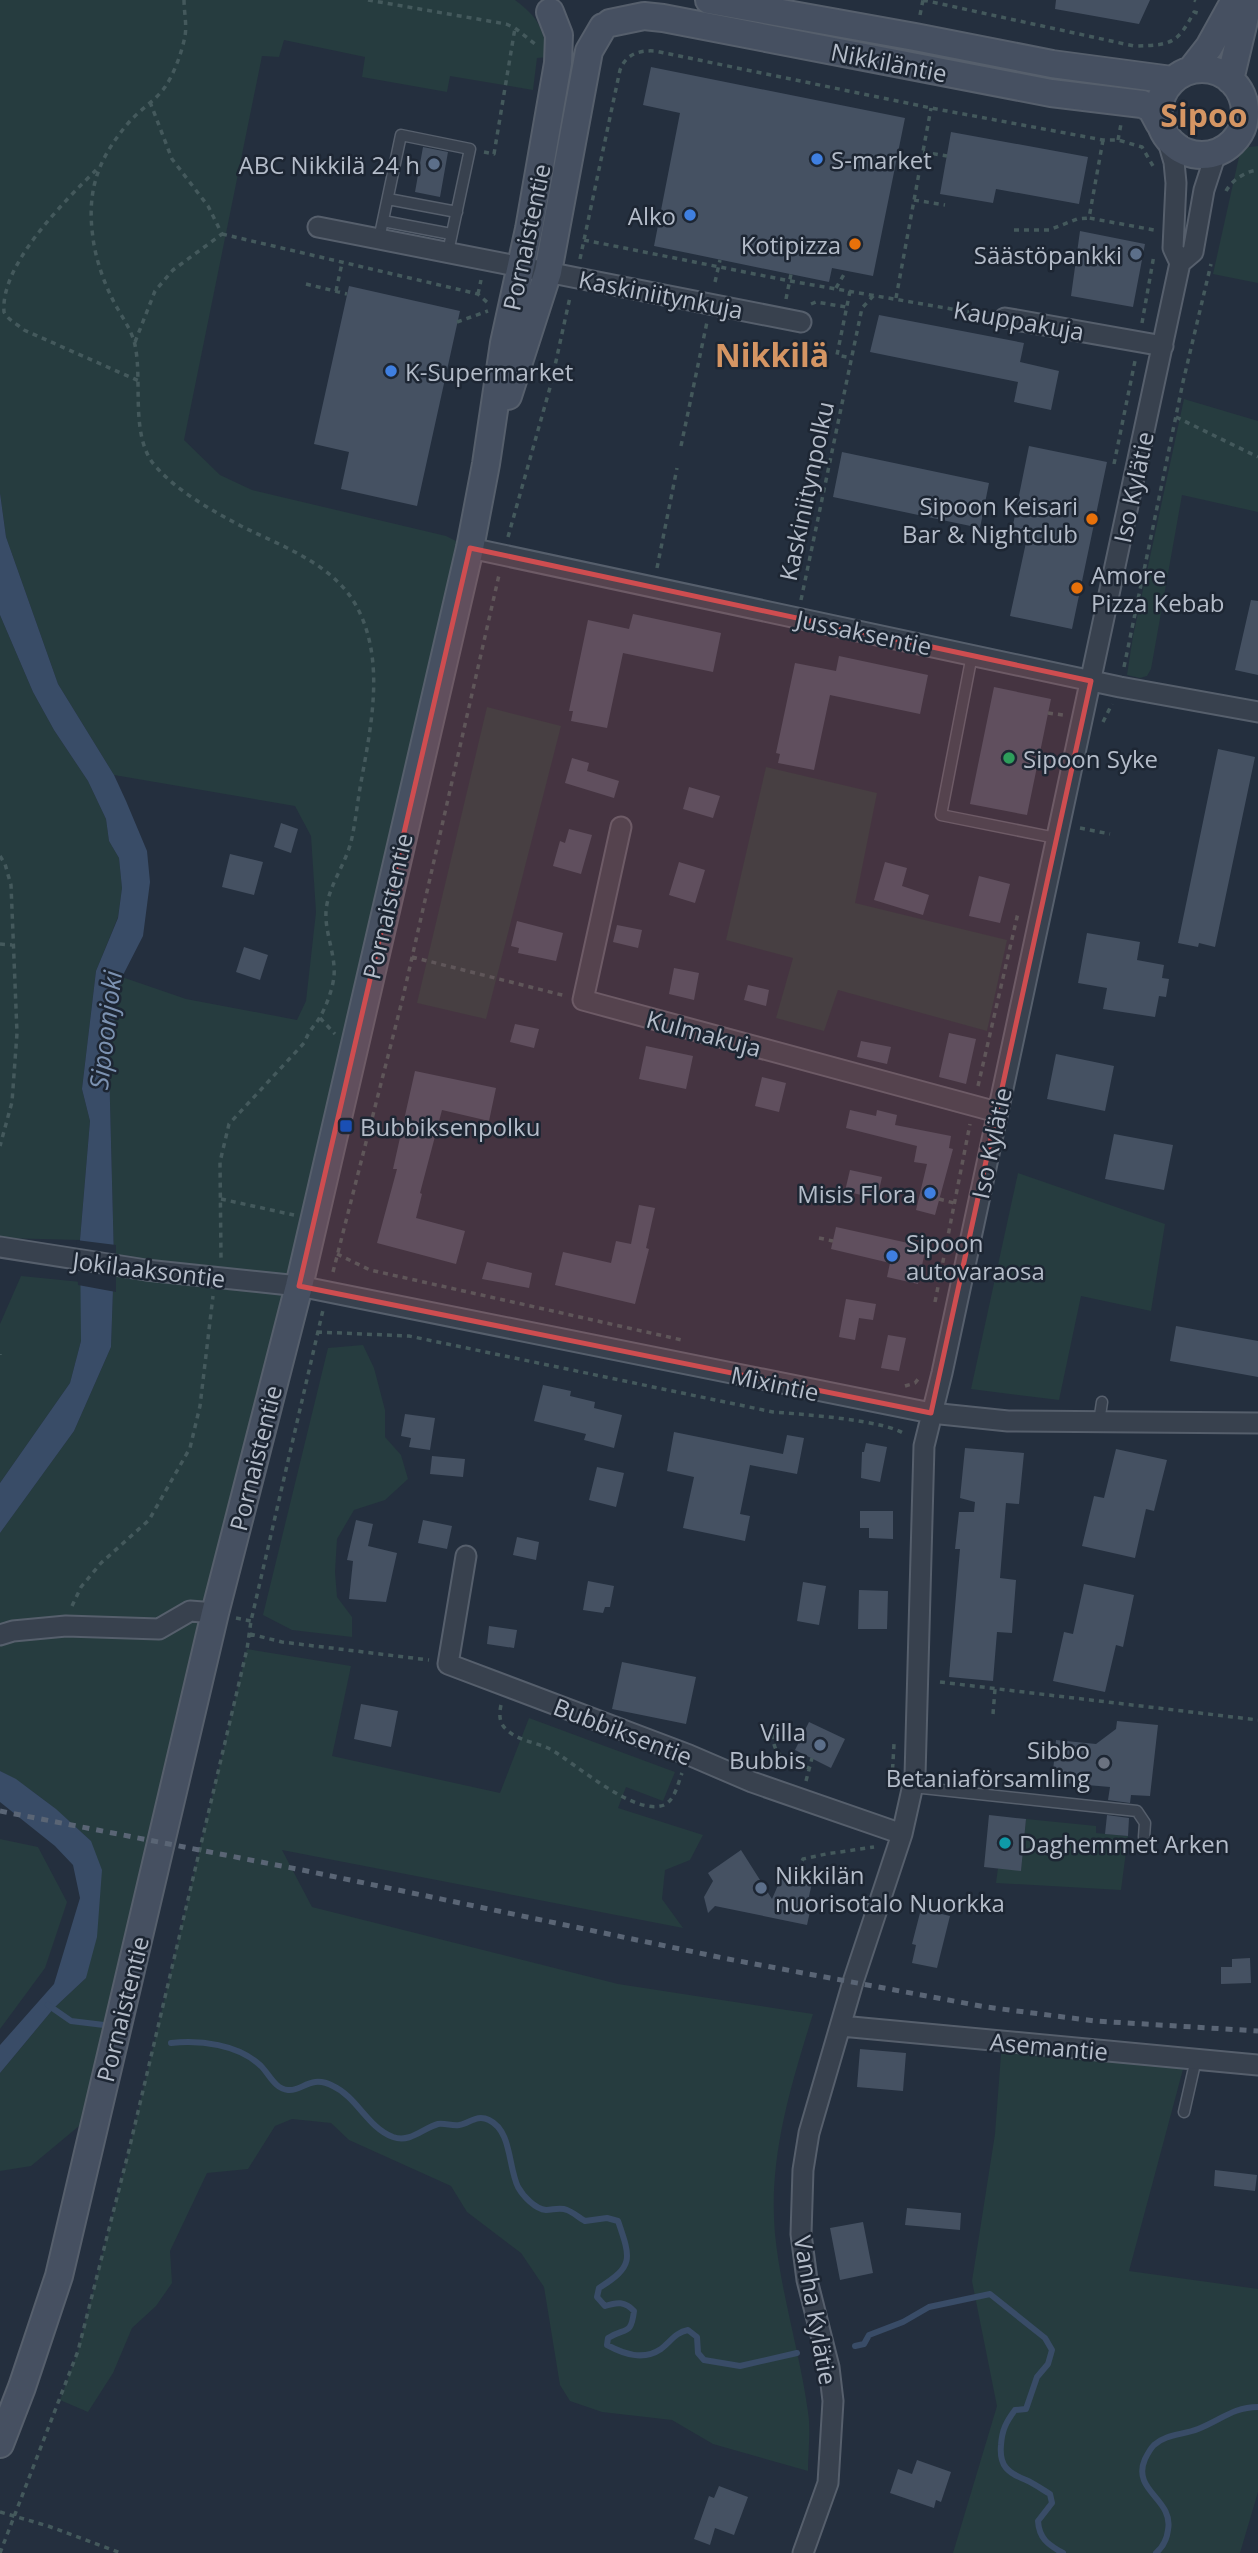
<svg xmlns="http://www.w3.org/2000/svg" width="1258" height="2553" font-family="'Open Sans',sans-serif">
<rect width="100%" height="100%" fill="#242f3e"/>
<path fill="#263c3f" d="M0,0H515C539,18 543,28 548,57L537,58L533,90L450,76L447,92L362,77L365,57L284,40L279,57L262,56L184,440L220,475L252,490L446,536L470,548L97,2111L31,2166L0,2171V2073L54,2008L86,1978L91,1841C63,1815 34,1789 0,1771V1533L74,1431L111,1347L114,1260L109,1063L116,1008L122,977L186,999L297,1020L306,1001L316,912L311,836L295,806L114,775L58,684L6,537L0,493Z
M1258,146V283L1213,274L1241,148Z
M1184,399L1258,421V512L1182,495L1151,669L1147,676L1140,678L1127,675L1133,636Z
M0,615L33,692L54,730L88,781L106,819L109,841L119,858L122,888L118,917L96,971L82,1089L90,1121L80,1240L0,1238Z
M487,707L561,726L486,1019L417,1003Z
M766,767L877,793L855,903L1007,940L987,1031L838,990L824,1031L776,1018L793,958L726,940Z
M1018,1173L1165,1224L1151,1311L1081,1296L1059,1400L971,1389Z
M21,1276L81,1282V1341L70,1383L0,1483V1324Z
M363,1345L374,1368L385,1410V1437L401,1455L408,1479L385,1500L354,1510L337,1539L335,1572L337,1597L352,1617V1637L292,1630L263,1615L328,1348Z
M247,1649L351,1666L332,1756L500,1793L529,1718L675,1772L663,1801L626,1787L618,1808L703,1835L690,1860L665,1870L662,1899L683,1928L282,1850L312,1907L618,1984L813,2014C791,2085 768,2158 775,2234C781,2294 800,2353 808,2412C811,2431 808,2452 808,2471L713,2444L672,2420L602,2412L570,2401L560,2385L544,2287L521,2253L467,2212L451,2186L349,2140L331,2123L292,2119L275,2126L248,2169L207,2173L170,2251L172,2283L156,2306L132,2328L113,2373L88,2412L60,2400L78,2351L129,2150Z
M1026,1819L1096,1826V1833L1128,1836L1121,1890L996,1883L998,1868L1021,1870Z
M0,1839L38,1847L67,1902L45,1968L0,2029Z
M1002,2041L1186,2058L1129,2271L1258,2289V2492L1240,2553H953L997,2406L972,2281L995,2134Z"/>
<path fill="#394c67" d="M0,493L6,537L58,684L114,775L126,801L147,851L150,882L143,936L122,977L116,1008L109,1063L114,1260L111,1347L74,1431L0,1533V1483L70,1383L81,1341L80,1240L90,1121L82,1089L96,971L118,918L122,888L119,858L109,841L106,819L88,781L54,730L33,692L0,615Z
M0,1771L16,1779L56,1809L91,1841L102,1870L97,1937L86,1978L54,2008L0,2073V2045L54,1984L80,1898L73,1865L55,1846L0,1802Z"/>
<path fill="#242f3e" d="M76,1240L116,1245V1292L78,1285Z"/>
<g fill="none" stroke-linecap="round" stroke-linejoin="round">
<path stroke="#394c67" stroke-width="6" d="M48,2005L71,2021L104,2025
M171,2043C200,2040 238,2044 261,2066C269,2074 275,2089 288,2090C302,2092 310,2074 333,2086C357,2097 368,2128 393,2137C411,2143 423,2128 438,2124C445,2123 452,2126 459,2125C470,2123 477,2114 489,2120C512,2131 508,2167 518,2187C523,2196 535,2209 546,2210C553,2210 560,2207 567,2210C573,2212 579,2218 585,2221L607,2218L618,2221C631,2259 634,2266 599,2288L597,2297L605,2306C617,2302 625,2301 634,2311C631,2336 626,2327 608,2338L607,2345C624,2354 643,2361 661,2349C671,2341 676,2332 688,2330L697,2337L698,2353L704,2360L740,2366L797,2353
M855,2346L864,2344L869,2335L903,2322L929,2307L990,2294L1045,2338L1052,2350L1048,2364L1037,2377L1026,2409L1015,2410C1006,2422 1002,2430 1001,2445C999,2466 1008,2473 1026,2480C1035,2484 1043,2490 1050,2494L1052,2503L1038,2521C1039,2538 1048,2545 1063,2553
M1156,2553C1163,2547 1167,2539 1168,2530C1174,2499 1131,2491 1145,2459C1147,2455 1150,2449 1154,2445C1166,2434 1183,2435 1198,2429C1221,2420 1233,2407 1258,2407"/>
</g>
<path fill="#455162" d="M1056,0H1150L1139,24L1055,9Z
M651,67L905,118L873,276L832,268L829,282L654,246L680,113L643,105Z
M951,132L1088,157L1079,204L996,189L993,203L940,194Z
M423,147L448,152L440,197L415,192Z
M1080,231L1145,244L1133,307L1071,296Z
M349,286L460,311L417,506L341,489L349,452L314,444Z
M879,315L1024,343L1020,362L1059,371L1051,410L1014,402L1018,382L870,352Z
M1029,446L1107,462L1072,629L1010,616L1027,538L1011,535Z
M842,452L989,483L980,528L833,497Z
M1251,600L1258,601V675L1235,670Z
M633,614L721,633L713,672L623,653L607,728L571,721L573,711H569L588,620L629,629Z
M839,656L928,675L920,714L830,695L814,770L778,763L780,754L776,753L795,663L836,671Z
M994,687L1051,699L1027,815L970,804Z
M1218,749L1255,757L1215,947L1199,943L1198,947L1178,943Z
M572,758L589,763L587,771L619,781L614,798L565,783Z
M689,787L720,796L713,818L683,809Z
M281,823L298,829L291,853L274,847Z
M569,829L592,835L581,874L553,866L560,841L565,843Z
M230,854L263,862L254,895L222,887Z
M679,862L705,870L695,903L669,895Z
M885,862L907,868L902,886L929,895L923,915L874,900Z
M979,876L1010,884L1000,923L969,916Z
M517,921L563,933L556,961L518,953L519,948L511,946Z
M617,925L642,930L638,948L613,942Z
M1087,933L1140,942L1137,960L1164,965L1162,978L1169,979L1166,997L1159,996L1155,1017L1103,1009L1107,988L1078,983Z
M244,947L268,955L260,980L236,972Z
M674,968L699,973L694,1000L669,994Z
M748,985L769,990L766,1006L744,1000Z
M515,1024L539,1029L534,1048L510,1042Z
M949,1033L976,1039L966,1084L939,1077Z
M861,1041L891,1047L887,1064L857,1057Z
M646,1046L693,1056L686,1089L639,1079Z
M1056,1054L1114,1066L1105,1111L1047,1099Z
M415,1071L496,1088L489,1121L442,1110L420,1193L422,1194L416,1218L465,1231L456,1264L377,1243L397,1169H393Z
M762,1077L786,1083L779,1112L755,1106Z
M850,1110L876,1116L877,1110L897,1115L895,1125L951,1136L949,1148L953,1149L935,1215L916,1210L927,1164L914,1162L917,1146L846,1128Z
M1114,1134L1173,1145L1164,1190L1105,1179Z
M850,1170L882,1177L877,1199L845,1191Z
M639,1205L655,1208L646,1248L649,1249L635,1304L555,1285L563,1252L611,1263L616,1241L631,1244Z
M836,1227L926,1247L918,1284L887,1277L890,1263L831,1249Z
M487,1262L532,1273L529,1288L482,1279Z
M846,1299L876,1304L873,1320L859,1318L855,1340L839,1337Z
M1176,1326L1258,1341V1377L1170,1361Z
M888,1335L906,1338L899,1371L881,1368Z
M543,1385L571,1391L570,1396L595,1402L594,1408L622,1415L614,1448L584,1440L586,1434L534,1421Z
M405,1414L435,1418L430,1450L409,1447L411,1438L401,1436Z
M674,1432L783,1454L787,1435L804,1438L797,1474L750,1465L740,1514L750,1516L745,1541L683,1528L694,1477L667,1471Z
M866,1443L887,1447L880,1482L861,1478L862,1452H864Z
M965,1448L1024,1453L1019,1504L1006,1503L1000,1578L1016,1580L1012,1633L997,1632L993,1681L949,1677L960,1549H955L959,1512H974L975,1502L960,1498Z
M1116,1449L1167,1460L1154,1511L1146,1509L1135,1558L1082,1546L1094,1496L1104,1498Z
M432,1456L465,1459L463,1477L430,1474Z
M597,1467L624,1473L616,1507L589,1500Z
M860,1511H893V1539L869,1538V1528H860Z
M356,1520L373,1524L368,1546L397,1553L386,1602L349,1599L353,1561L347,1560Z
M423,1520L452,1526L447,1549L418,1543Z
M517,1537L539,1542L536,1560L513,1555Z
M588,1581L614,1586L610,1607H605L603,1613L583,1610Z
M803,1582L826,1586L819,1625L797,1621Z
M1084,1584L1134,1595L1123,1647L1116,1645L1105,1692L1053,1681L1064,1632L1073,1634Z
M859,1590L888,1591L887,1629H858Z
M489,1626L517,1630L514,1648L487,1644Z
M622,1662L696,1677L686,1724L612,1709Z
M361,1704L398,1711L391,1747L354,1739Z
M1117,1721L1158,1725L1150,1796L1131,1795L1130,1803L1108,1800L1110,1787L1052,1782L1056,1740L1096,1744L1116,1729Z
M809,1722L845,1739L831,1768L795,1750Z
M989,1815L1026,1819L1021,1871L984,1867Z
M1107,1815L1129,1818L1128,1836L1105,1834Z
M741,1850L772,1899L782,1876L812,1883L807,1905L811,1907L807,1925L715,1906L708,1913L704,1897L713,1881L708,1873Z
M921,1909L950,1916L937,1968L912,1963L916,1945L912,1944Z
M1250,1958L1251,1983L1221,1984V1967H1232V1959Z
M860,2049L906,2053L903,2091L857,2087Z
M1215,2170L1257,2175L1255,2191L1214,2186Z
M907,2208L961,2213L960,2230L905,2225Z
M863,2222L873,2273L840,2280L830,2228Z
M917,2460L951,2472L941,2502L936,2500L934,2508L890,2493L898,2469L912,2474Z
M719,2486L748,2497L734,2535L715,2528L710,2545L694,2539L709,2496L714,2498Z"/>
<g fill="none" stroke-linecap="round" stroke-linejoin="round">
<g stroke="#565f6c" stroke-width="13">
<path id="lane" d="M388,199L457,212
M383,221L451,234
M379,239L401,135L470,149L448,252
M972,655L941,815L1056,838
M1099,1422L1102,1402
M913,1787L1137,1811L1145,1823L1144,1837
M1184,2112L1196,2059"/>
</g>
<g stroke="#565f6c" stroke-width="23">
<path id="street" d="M318,227L801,322
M1180,263L1193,252L1204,190L1216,153
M1005,318L1163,346
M470,548L1120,687L1258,712
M621,827L583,1000L997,1112
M0,1247L146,1270L299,1286L931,1413L1008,1421L1258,1423
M466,1556L448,1664L689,1755L752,1782L902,1834
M0,1635L13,1631L66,1626L159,1629L190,1611L215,1613
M841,2026L1258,2065
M803,2553L828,2483L833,2401L829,2367L807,2280L801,2234L803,2170L809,2133L853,1982L902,1834L915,1776L924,1446L942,1373L1180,263L1173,248L1176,183L1174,162L1167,138"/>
</g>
<g stroke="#565f6c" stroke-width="30">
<path id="secondary" d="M709,0L915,37L1052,64L1172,80
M610,23L644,16L663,18L1051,93L1142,104L1151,108L1159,123
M1159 112a43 43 0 1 1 86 0a43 43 0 1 1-86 0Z
M1191,70L1209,47L1235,0
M1230,80L1249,0
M508,396L548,272L589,51L603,27
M0,2444L22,2387L59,2276L215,1613L299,1286L470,548L486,464L504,343L529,229L558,63L559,35L550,12"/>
</g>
<path stroke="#44595c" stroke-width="3.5" stroke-dasharray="5 5" stroke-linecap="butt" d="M184,0C184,12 187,25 185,36C182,52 174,74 165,87C156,100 141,109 130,121C99,157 86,189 93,238C95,256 103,280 111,296C118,312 131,327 135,345C143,382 129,439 157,468C180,493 211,510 241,526C283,547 335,564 358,609C386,664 370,731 360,788C357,806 355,825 351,842C345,864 331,883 327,904C322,928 336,952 334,976C333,988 326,1007 320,1017C315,1026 308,1031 305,1042L229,1124L220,1162L221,1259
M368,0L506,24L515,28L535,44
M923,0L1134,46C1170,45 1177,45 1194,12L1201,14
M1194,0L1196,1
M920,15L923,0
M1103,140L1089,218L1154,230
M1118,140L1121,124
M484,152L494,154L515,28
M923,152L947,156
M96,170C66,200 0,264 4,312C8,320 17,324 24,330L139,381
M1226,191C1232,180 1246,171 1258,170
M914,200L945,205
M1014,230H1049L1077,219L1089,218
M222,234L478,294L489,304
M584,240L790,281L986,315
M580,259L620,70C626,54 639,50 655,51L931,108L1103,140H1118L1142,147L1153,166
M715,282L720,260
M306,284L347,294
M836,288L846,271
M336,291L342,263
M850,291L837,355L851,358
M478,294L481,280
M896,298L931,108
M786,299L791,274
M811,304L816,302L846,307
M457,322L488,311
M1142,323L1154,255
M135,342L155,291L173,270L222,234L208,206L172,159L150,102
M1176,417L1258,457
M681,446L707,322
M1114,464L1135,361
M508,537L551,384L570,297
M657,568L677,468
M801,600L862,308L875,294
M1124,667L1183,382L1211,264
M1048,713L1063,715
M1103,722L1112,704
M1080,828L1110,834
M0,856L5,864L11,885L17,1033L12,1102L0,1146
M0,944L12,945
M412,957L566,996
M320,1018L335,1034
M978,1086L1018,913
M221,1199L294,1215
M939,1199L954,1203
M819,1238L833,1241
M337,1254L370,1270L682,1340
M333,1272L403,997L499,575
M935,1302L970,1124
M317,1332L409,1336L773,1412C799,1414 888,1420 906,1435
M0,1355V1354
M905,1386L915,1383L919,1378
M72,1606L81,1587L101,1563L149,1520L190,1448L200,1406L213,1296
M236,1618L251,1621
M250,1634L282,1642L429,1660
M940,1682L1258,1720
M501,1705C499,1714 499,1723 506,1729C518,1741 535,1742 550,1749C575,1763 635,1817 664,1805C675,1800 678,1783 682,1773
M993,1714L995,1689
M773,1734C772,1757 790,1764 810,1768
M892,1779L894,1744
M806,1781L812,1758
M794,1879L803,1859L826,1854L874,1847
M0,2512L48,2526L121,2553
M0,2553L78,2351L129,2150L247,1649L251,1621L323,1310"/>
<use href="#lane" stroke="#38414e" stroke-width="10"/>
<use href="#street" stroke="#38414e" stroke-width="19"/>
<use href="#secondary" stroke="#465061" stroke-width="26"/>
<path stroke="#5a6575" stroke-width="5" stroke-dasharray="7 7" stroke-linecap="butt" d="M0,1811L307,1871L728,1959L986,2007L1095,2021L1258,2031"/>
</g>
<path fill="#ce4d50" fill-opacity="0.2" stroke="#ce4d50" stroke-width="5" stroke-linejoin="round" d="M470,548L1091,681L931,1413L299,1286Z"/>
<g fill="#3f7fe0" stroke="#1d2633" stroke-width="2.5">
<circle cx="817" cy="159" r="7"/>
<circle cx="690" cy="215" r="7"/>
<circle cx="391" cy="371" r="7"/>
<circle cx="930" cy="1193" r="7"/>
<circle cx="892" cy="1256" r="7"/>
</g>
<g fill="#5c6f8a" stroke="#1d2633" stroke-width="2.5">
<circle cx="434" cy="164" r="7"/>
<circle cx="1136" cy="254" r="7"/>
<circle cx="820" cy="1745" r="7"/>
<circle cx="761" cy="1888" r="7"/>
</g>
<g fill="#e8710a" stroke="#1d2633" stroke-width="2.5">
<circle cx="855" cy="244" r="7"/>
<circle cx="1092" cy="519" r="7"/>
<circle cx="1077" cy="588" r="7"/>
</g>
<circle fill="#2e9e5b" stroke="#1d2633" stroke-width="2.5" cx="1009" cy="758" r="7"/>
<rect fill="#1a4fb4" stroke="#1d2633" stroke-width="2.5" x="339" y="1119" width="14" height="14" rx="3.5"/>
<circle fill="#6b7280" stroke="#1d2633" stroke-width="2.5" cx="1104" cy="1763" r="7"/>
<circle fill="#0f9aa8" stroke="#1d2633" stroke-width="2.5" cx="1005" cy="1843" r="7"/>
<g text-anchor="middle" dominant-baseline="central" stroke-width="5" stroke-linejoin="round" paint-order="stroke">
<g font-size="24" fill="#b4bcc9" stroke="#1d2633">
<text transform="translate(889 62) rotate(11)">Nikkiläntie</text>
<text transform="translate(526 237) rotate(-78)">Pornaistentie</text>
<text transform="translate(661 294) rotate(11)">Kaskiniitynkuja</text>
<text transform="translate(1019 320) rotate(10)">Kauppakuja</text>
<text transform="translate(1133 487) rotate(-78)">Iso Kylätie</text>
<text transform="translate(806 491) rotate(-78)">Kaskiniitynpolku</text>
<text transform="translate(864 632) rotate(12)">Jussaksentie</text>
<text transform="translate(387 906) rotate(-77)">Pornaistentie</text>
<text transform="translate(704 1033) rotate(15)">Kulmakuja</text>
<text transform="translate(991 1143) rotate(-78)">Iso Kylätie</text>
<text transform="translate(149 1269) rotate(7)">Jokilaaksontie</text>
<text transform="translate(775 1383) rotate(12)">Mixintie</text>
<text transform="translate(255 1458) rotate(-76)">Pornaistentie</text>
<text transform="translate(623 1731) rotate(21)">Bubbiksentie</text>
<text transform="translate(122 2009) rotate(-76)">Pornaistentie</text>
<text transform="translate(1049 2046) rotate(5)">Asemantie</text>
<text transform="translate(816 2310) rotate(80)">Vanha Kylätie</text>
</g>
<g font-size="24" fill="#b4bcc9" stroke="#1d2633" text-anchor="start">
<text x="831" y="159">S-market</text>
<text x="420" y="164" text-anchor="end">ABC Nikkilä 24 h</text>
<text x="676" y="215" text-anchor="end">Alko</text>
<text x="841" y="244" text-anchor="end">Kotipizza</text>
<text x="1122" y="254" text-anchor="end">Säästöpankki</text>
<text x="405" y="371">K-Supermarket</text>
<text x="1078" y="505" text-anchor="end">Sipoon Keisari<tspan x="1078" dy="28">Bar &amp; Nightclub</tspan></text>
<text x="1091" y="574">Amore<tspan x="1091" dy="28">Pizza Kebab</tspan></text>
<text x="1023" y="758">Sipoon Syke</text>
<text x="360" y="1126">Bubbiksenpolku</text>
<text x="916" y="1193" text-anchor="end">Misis Flora</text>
<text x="906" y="1242">Sipoon<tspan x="906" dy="28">autovaraosa</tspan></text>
<text x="806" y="1731" text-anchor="end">Villa<tspan x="806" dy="28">Bubbis</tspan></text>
<text x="1090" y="1749" text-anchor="end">Sibbo<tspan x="1090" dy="28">Betaniaförsamling</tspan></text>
<text x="1019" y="1843">Daghemmet Arken</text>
<text x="775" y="1874">Nikkilän<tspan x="775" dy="28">nuorisotalo Nuorkka</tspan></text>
</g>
<g font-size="26" font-style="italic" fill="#7c92b1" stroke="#1d2633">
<text transform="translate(105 1030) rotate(-83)">Sipoonjoki</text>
</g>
<g font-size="32" font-weight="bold" fill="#d59563" stroke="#1d2633">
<text x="1204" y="114">Sipoo</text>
<text x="772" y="354">Nikkilä</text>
</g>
</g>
</svg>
